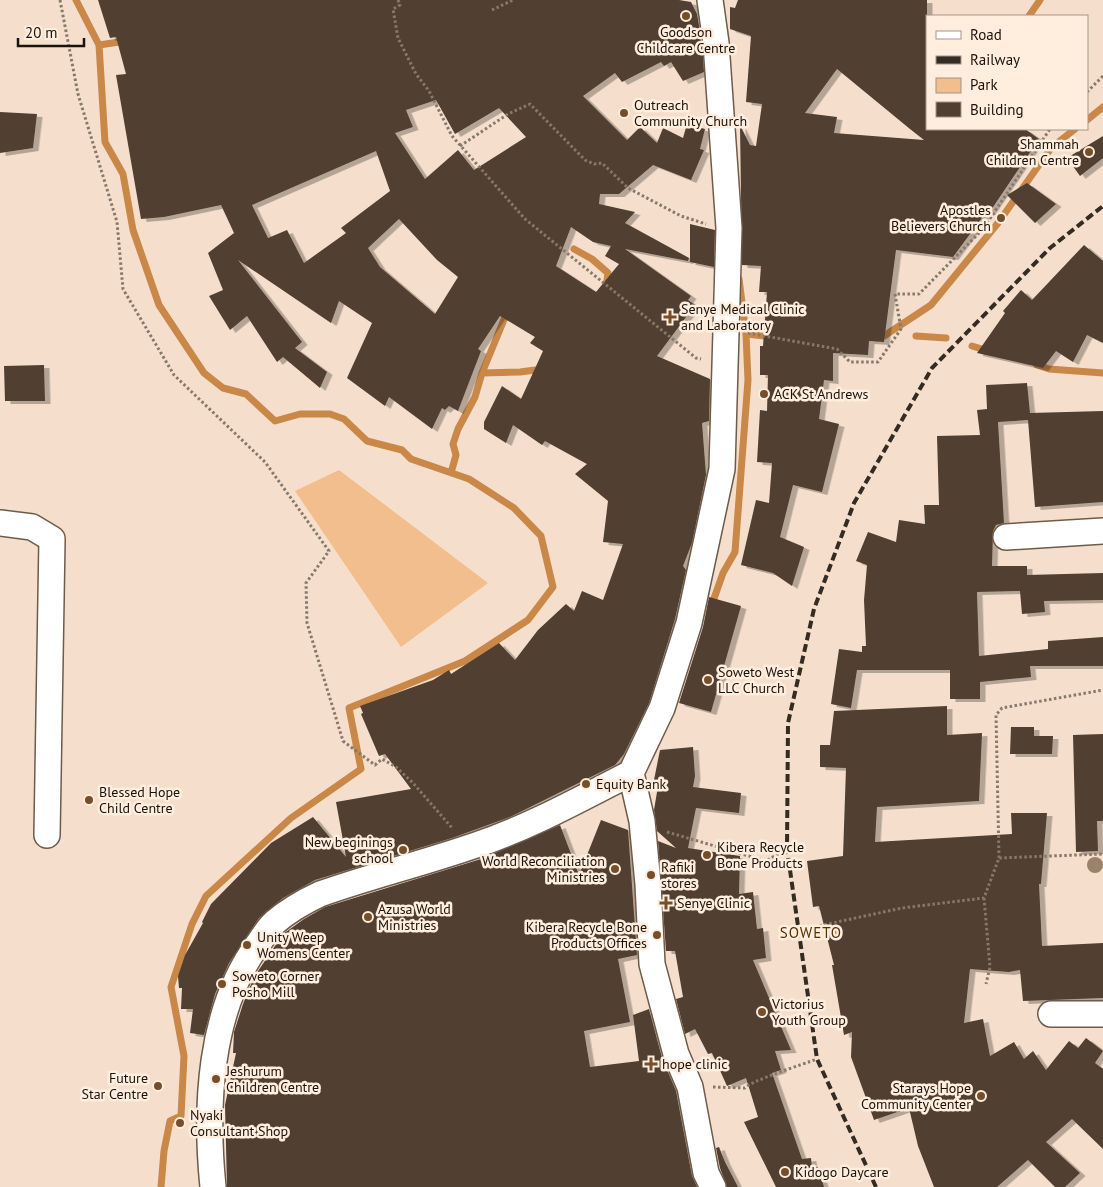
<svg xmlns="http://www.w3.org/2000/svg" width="1103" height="1187" font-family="'PT Sans',sans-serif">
<defs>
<filter id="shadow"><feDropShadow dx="5.5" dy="3" stdDeviation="0" flood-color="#0004"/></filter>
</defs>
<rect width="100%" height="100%" fill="#f5dfcc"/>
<path fill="#f3be8e" d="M339,470L488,583L401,647L295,491Z"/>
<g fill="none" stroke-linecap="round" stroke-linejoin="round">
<path stroke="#c98748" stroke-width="7" d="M76,0L99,45L105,142L123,174L133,230L159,305L204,373L223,388L246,394L275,421L300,414H330L344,419L367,441L402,450L411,459L469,479L514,508L541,536L553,587L528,620L465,661L349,708L361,769L291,818L206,896L192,924L171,987L184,1056L181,1116L170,1121L164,1151L161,1187
M1029,16L1040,0
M99,45L126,41
M1087,120L1103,107
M574,249L592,259L608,273L606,288
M746,334L772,337
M916,336L946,338
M877,338L884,336L931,305L998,223L1051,148L1075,129
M972,346L988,351
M1037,365L1049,369L1103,373
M482,373L508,310
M451,473L456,455L453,444L458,429L475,397L482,373L520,372L543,369
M711,607L723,573L735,552L748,380L746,334L739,279"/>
</g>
<path fill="#513f30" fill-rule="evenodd" filter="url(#shadow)" d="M98,0H679L691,2L697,14L702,44L704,72L683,81L671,62L664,66L661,62L622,82L615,73L583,96L627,140L640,127L657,143L663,128L683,138L687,124L705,129L700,149L704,150L691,180L653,165L619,194H600L599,204L635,212L625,223L689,258L688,261L625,249L691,296L688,300L695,305L657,356L710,379L709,421L702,423L706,475L692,543L683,566L686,570L675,619L649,703L624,754L615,765L510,817L452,838L315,880L283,898L259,918L229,963L215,994L204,1035L190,1033L193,1009H181L182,988H179L178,976L185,955L203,923L202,922L211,904L271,843L313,817L346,857L336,802L411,789L385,754L379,756L361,714L363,713L360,706L433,680L449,670L451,674L499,643L515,660L538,630L566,604L574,611L582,591L603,600L623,544L603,542L608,501L575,474L587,464L545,441L542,445L513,425L506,443L484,429V422L502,386L521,399L543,351L530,343L535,337L500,316L478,349L481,351L458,411L449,406L445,410L442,408L432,429L389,397L385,406L347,378L372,323L339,301L331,323L238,260L302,342L295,348L327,372L320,388L283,357L277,362L247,316L230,330L209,296L223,290L208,253L234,233L221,205L164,217L141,219L116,75L126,74L116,37L110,38ZM436,100L455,134L499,108L526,137L474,170L458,150L425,179L395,133L413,127L406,110ZM376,151L390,191L341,228L346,233L304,263L287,230L268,238L252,205ZM399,219L437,260L458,277L435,314L380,267L368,248ZM571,227L593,242L611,246L605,256L619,264L596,292L556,266Z
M738,0H927V129H1025L1039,139L989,213L987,211L953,257L896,250L884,342L869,341L868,355L833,353V381L824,380L819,419L839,424L822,492L793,485L780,537L804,547L792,586L773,573L741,565L756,500L769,503L772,463L757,462L760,410L767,411L768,375H760V346H763L767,292H759L761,266L742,265L740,125L750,145L756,146L762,104L746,102L751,36L730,29V7L735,8ZM837,69L910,129L924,140L834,133L837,117L805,113Z
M0,112L37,114L33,148L0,153Z
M1103,136V158L1080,176L1067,158Z
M1027,183L1056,204L1035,223L1007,195Z
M690,224L715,230L714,267L690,262Z
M1084,245L1103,261V343L1087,335L1073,362L1056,351L1043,368L977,353L1005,313L1003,311L1021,290L1032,300Z
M44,365L45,401H5L4,366Z
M1027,383L1030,413L1103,411V502L1035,507L1028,420L998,422L1004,523L996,525L993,531L992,566H1027V575L1103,573V600L1044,601L1045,612L1022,614L1020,591L977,592L979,656L1048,649V641L1103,637V666H1030L1031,677L980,682V699H950V670H857L851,708L831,704L839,649L862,652V646H866L864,600L867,565L856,561L868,532L896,542L899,520L925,524L924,505H939L937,436L980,435L977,410L987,409L986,385Z
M709,597L741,606L711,712L679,703L703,627Z
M947,706V735L982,733L979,801L877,807L875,842L1012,834L1011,813H1047L1041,884H1039L1042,946L1103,943V998L1023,1001L1020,970L1009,972L970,969L964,1023L983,1019L990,1056L1014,1042L1024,1059L1033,1051L1046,1070L1069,1041L1078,1048L1086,1038L1103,1051L1095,1063L1103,1069V1149L1072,1119L1046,1142L1080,1173L1065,1187H1055L1028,1160L997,1187H934L918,1146L909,1108L874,1120L851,1057L852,1032L844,1035L832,965H834L819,906L813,907L807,861L843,856L846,768L820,767V745H830L834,711Z
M1011,727H1034V736H1053L1052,754H1010Z
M1103,734V821H1097L1098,851L1076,852L1073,735Z
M693,747L695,776L693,787L741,793L739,813L696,808L688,848L740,856L739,894L753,892L757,929L763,928L766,958L753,960L791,1050L775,1051L781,1070L772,1073L802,1159L811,1158L812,1168L818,1167L824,1187H776L744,1122L758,1117L746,1078L727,1086L712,1053L708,1054L695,1029L685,1034L676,999L683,997L675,951H666L658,841L676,848L657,831L654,810L658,786L653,785L660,750Z
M601,820L628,830L637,955L618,959L630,1022L584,1031L590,1067L639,1061L633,1015L649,1009L662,1058L676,1091L692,1176L697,1187H227L225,1105L236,1053H233L234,1032L243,1004L254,977L283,934L304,919L325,907L481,859L560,825L579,875Z
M719,1147L725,1162L738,1187H727L720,1168L716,1148Z"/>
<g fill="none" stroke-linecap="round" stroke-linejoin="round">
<g stroke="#6d5b4b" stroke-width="28">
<path id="minor" d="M0,523L32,527L52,539L47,835
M1006,537L1103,531
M631,773L642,821L648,884L652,964L676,1054L690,1087L706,1173L713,1187
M1051,1014H1103
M213,1187C205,1107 209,1010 258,944C263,937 268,928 275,922C289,910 303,902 320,894C371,876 424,863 476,845C530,827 580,799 631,773L662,708L689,623L722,469L729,228L716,43L710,0"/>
</g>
<path stroke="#86786b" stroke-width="3" stroke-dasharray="2.5 2.5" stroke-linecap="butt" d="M60,0L78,94L117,222L123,289L174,375L265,462L329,551L306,583L307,623L343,741L375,765L382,759L396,767L413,783L453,829
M398,0L400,5L393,9L398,38L416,74L429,91L452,136L525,219L696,358L701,359
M492,10L513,0
M1087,92L1103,76
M460,146L508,114L530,104L585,160L594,164L602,163L628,188L681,216L706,224
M748,333L837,349L850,362H878L901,329L895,294H919L983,229L1050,129
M667,832L766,861L787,849
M999,858L996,715L1002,708L1103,690
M984,898L990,967L986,984
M800,930L902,908L984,898L999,858L1103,854
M713,1087L745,1088C750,1081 804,1064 817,1059"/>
<use href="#minor" stroke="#fff" stroke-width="25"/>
<path stroke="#342b23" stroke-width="4" stroke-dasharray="8 4" stroke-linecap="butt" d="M876,1187L817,1059L787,849L788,723L814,609L854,503L932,368L1050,248L1103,206"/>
</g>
<circle fill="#9b826a" cx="1095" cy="865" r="8"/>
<g fill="#754f2b" stroke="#ffedde" stroke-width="2">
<circle cx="686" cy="16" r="5"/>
<circle cx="624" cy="113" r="5"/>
<circle cx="1089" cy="152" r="5"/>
<circle cx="1001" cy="218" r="5"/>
<path d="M667.5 309.5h5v5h5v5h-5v5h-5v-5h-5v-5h5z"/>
<circle cx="764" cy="394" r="5"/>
<circle cx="708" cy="680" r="5"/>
<circle cx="586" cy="784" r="5"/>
<circle cx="89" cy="800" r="5"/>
<circle cx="403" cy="850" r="5"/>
<circle cx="707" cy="855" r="5"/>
<circle cx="615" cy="869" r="5"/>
<circle cx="651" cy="875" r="5"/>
<path d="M663.5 895.5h5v5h5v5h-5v5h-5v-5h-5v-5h5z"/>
<circle cx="368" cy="917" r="5"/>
<circle cx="657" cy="935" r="5"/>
<circle cx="247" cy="945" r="5"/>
<circle cx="222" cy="984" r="5"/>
<circle cx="762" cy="1012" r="5"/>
<path d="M648.5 1056.5h5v5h5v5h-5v5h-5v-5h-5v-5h5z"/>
<circle cx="216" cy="1079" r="5"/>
<circle cx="158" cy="1086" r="5"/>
<circle cx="981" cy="1096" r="5"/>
<circle cx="180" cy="1123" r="5"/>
<circle cx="785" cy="1172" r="5"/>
</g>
<g text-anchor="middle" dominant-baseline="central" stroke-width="5" stroke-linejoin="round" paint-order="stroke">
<g font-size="14" fill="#1a130c" stroke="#ffedde" text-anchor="start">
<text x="686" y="32" text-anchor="middle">Goodson<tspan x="686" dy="16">Childcare Centre</tspan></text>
<text x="634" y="105">Outreach<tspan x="634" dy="16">Community Church</tspan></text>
<text x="1079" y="144" text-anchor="end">Shammah<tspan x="1079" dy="16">Children Centre</tspan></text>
<text x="991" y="210" text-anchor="end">Apostles<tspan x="991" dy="16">Believers Church</tspan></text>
<text x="681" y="309">Senye Medical Clinic<tspan x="681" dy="16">and Laboratory</tspan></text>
<text x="774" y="394">ACK St Andrews</text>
<text x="718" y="672">Soweto West<tspan x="718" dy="16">LLC Church</tspan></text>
<text x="596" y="784">Equity Bank</text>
<text x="99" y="792">Blessed Hope<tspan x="99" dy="16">Child Centre</tspan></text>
<text x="393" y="842" text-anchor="end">New beginings<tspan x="393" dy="16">school</tspan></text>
<text x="717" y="847">Kibera Recycle<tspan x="717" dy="16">Bone Products</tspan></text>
<text x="605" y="861" text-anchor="end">World Reconciliation<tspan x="605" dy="16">Ministries</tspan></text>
<text x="661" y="867">Rafiki<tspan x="661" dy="16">stores</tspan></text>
<text x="677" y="903">Senye Clinic</text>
<text x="378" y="909">Azusa World<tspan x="378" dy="16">Ministries</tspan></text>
<text x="647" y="927" text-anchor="end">Kibera Recycle Bone<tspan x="647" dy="16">Products Offices</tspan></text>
<text x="257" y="937">Unity Weep<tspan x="257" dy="16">Womens Center</tspan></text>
<text x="232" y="976">Soweto Corner<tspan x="232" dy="16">Posho Mill</tspan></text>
<text x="772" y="1004">Victorius<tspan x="772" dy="16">Youth Group</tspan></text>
<text x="662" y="1064">hope clinic</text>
<text x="226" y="1071">Jeshurum<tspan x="226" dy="16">Children Centre</tspan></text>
<text x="148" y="1078" text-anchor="end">Future<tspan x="148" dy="16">Star Centre</tspan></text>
<text x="971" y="1088" text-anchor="end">Starays Hope<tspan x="971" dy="16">Community Center</tspan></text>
<text x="190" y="1115">Nyaki<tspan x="190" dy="16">Consultant Shop</tspan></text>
<text x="795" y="1172">Kidogo Daycare</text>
</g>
<g font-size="15" letter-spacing="1" fill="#572f00" stroke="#ffedde">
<text x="811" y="932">SOWETO</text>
</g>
</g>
<rect x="926" y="15" width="162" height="115" fill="#ffedde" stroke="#a3968a"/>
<rect x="936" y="31" width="25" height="8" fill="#ffffff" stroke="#a3968a"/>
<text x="970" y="40" font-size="15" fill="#1a130c">Road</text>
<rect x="936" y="56" width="25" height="8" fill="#342b23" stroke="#a3968a"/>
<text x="970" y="65" font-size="15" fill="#1a130c">Railway</text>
<rect x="936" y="78" width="25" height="15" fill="#f3be8e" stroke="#a3968a"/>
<text x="970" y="90" font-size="15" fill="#1a130c">Park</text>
<rect x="936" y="102" width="25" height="15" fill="#513f30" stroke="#a3968a"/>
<text x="970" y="115" font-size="15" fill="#1a130c">Building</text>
<path d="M18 38v8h66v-8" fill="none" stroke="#1a130c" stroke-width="2.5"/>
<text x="25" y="38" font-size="15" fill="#1a130c" stroke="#ffedde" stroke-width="4" paint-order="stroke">20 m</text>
</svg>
